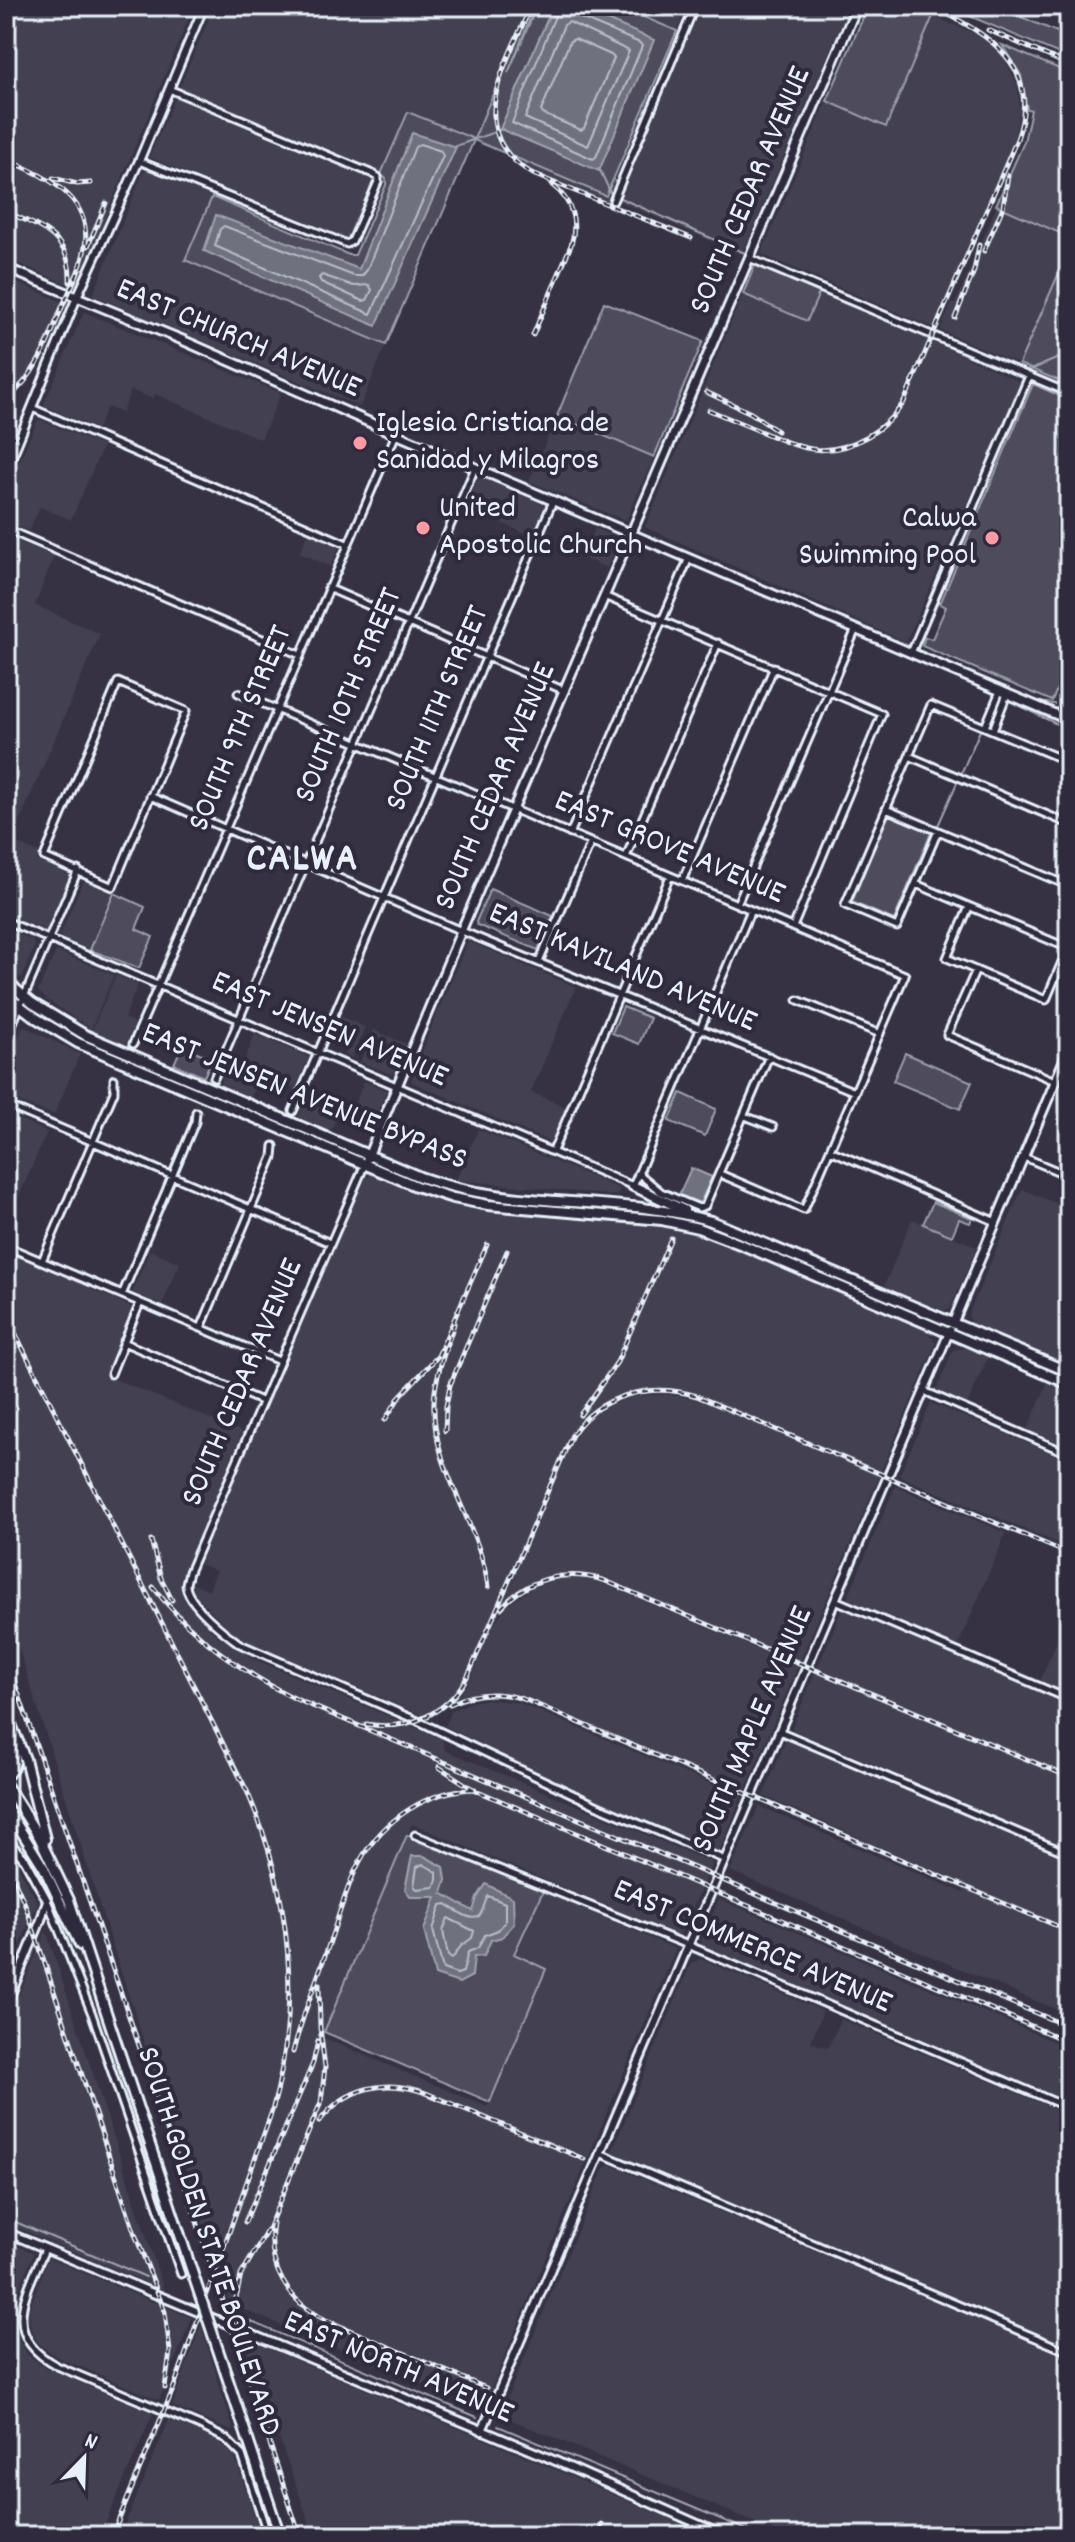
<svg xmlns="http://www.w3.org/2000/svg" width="1075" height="2542" font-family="Dekko,sans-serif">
<rect width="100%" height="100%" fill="#363244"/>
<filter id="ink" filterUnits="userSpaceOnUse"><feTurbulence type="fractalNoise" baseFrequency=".0125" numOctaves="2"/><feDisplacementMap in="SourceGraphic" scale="16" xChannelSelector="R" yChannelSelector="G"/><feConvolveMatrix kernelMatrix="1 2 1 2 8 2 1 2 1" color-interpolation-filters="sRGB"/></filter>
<g filter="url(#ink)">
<path fill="#433f51" d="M6,6H194L76,288L6,258Z
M214,6H530L474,139L408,112L381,174L335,154V152L314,143L313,145L179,88Z
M618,6H687L677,31Z
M702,6H849L742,254L618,201Z
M933,16L978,35L1003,56L1017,84L1020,110L1014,139L934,328L761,254L827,101L886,126Z
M176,96L377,182L351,243L149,157Z
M510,155L612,198L609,205L532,172Z
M148,170L212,197L185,260L386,345L360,407L93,295L143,172Z
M997,205L1069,236V249L1019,364L940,330L952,303L955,304Z
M6,278L63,302L37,363L21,384L6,398Z
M820,291L1021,382L906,642L645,527L743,294L806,321Z
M84,312L281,393L261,439L155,394L153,399L131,390L122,413L107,407L97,429L45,406L44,404Z
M557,416L654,457L626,521L529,481Z
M38,419L103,446L71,520L40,507L29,531L6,521V491Z
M481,477L544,505L532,536L465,508L478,479Z
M595,528L619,540L607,568L583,558Z
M308,533L339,547L331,567L300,553Z
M6,536L54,556L35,605L100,634L11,841L39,853L37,860L70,875L46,930L6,914Z
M87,881L114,893L90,950L62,938L60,935L82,883Z
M6,929L32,940L35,945L23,976L20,978L6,966Z
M468,941L576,987L531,1092L566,1107L550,1142L411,1082L435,1018Z
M56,951L114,975L91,1029L47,1000L38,991Z
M116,975L138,985L124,1018L135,1023L126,1044L92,1030Z
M340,1016L365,1027L352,1058L345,1055L351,1039L346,1037L344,1042L331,1036Z
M23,1026L80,1054L54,1115L6,1097V1066Z
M374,1030L406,1044L393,1075L360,1062Z
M255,1034L309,1057L295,1089L242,1066Z
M228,1065L259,1078L251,1097L220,1084Z
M364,1081L387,1090L373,1122L351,1112Z
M306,1098L339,1112L331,1131L298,1117Z
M6,1113L47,1132L14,1208L16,1210L6,1233Z
M478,1129L620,1189L617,1196L456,1180Z
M371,1175L460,1203L498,1211L653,1224L702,1235L926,1330L936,1343L881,1471L688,1392L662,1389L620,1395L593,1409L571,1433L468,1673L455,1693L437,1709L424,1716L238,1638L197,1596L194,1591L193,1584L209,1590L216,1571L200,1564L240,1462L275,1380L280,1376L353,1204L365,1179Z
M1022,1189L1069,1209V1365L972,1324L968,1315Z
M912,1219L977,1247L950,1309L945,1311L884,1286Z
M6,1249L91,1285L90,1289L130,1306L131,1309L105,1375L242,1432L180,1583L185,1600L215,1634L254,1659L442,1739L445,1750L711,1862L712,1866L681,1933L676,1935L412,1824L322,2037L487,2107L546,1969L515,1956L542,1891L676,1949L494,2382L485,2409L230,2304L115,1954L6,1608Z
M150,1250L180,1263L162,1305L132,1292Z
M968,1348L988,1357L967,1405L939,1393L937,1389L953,1350Z
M1048,1382L1069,1391V1448L1027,1430Z
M666,1394L698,1399L880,1475L800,1661L606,1580L589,1575L567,1573L543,1578L521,1588L503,1604L569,1447L579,1431L592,1416L613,1403L634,1396Z
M931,1403L1069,1460V1548L899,1476Z
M895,1486L1006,1533L958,1646L847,1599Z
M561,1578H584L606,1585L798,1666L745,1791L522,1696L490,1692L457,1699L471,1678L494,1623L506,1607L533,1587Z
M842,1609L1069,1705V1848L793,1730L792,1727Z
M1069,1613V1693L1040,1681Z
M487,1699L520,1703L742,1797L719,1852L591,1798L445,1726L452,1710L472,1702Z
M786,1740L1069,1860V2015L730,1871L759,1806L964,1893L968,1885L763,1796Z
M6,1844L38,1903L6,1979Z
M719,1899L1069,2048V2101L703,1947L701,1941Z
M46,1931L51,1946L164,2290L6,2223V2026Z
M701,1959L823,2011L811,2042L828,2048L841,2019L1069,2115V2346L611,2153L691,1963Z
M610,2165L1069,2358V2516L1061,2536H787L500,2415L604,2168Z
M6,2241L34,2253L17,2294L13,2313L16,2334L27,2354L45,2368L153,2413L100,2536H6Z
M48,2258L192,2318L159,2400L55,2356L37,2342L30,2326L29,2309Z
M201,2325L234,2432L172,2406Z
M243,2338L540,2463L709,2536H314Z
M169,2420L215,2439L234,2455L262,2536H120Z"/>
<path fill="#4d4b5c" stroke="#9a9eaa" stroke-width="2" d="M530,6H535L508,73L537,6H618L677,31L606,196L474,140L386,345L185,260L212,197L349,255H355L386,185V179L381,174L408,112L474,139Z
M868,6H909L933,16L886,127L827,101Z
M946,6H1025L1021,17L1069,37V58Z
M1002,45L1069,73V237L996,205L1024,142L1031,110L1027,109L1021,75Z
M1069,250V385L1019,364Z
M755,265L820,291L807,321L743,294Z
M604,302L703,341L654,457L557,416Z
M1033,384L1069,400V661L1052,701L922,646L925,637L932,639L946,607L940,604Z
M891,815L931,833L894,920L852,902L886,818Z
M490,889L553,916L538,950L477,925L476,922Z
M114,893L145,907L136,929L153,937L139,968L90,950Z
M623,1007L650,1018L639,1044L612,1033Z
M182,1046L212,1058L204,1077L174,1064Z
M905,1053L972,1082L960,1109L893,1081Z
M681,1093L716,1109L705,1136L669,1121Z
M933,1202L972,1218L970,1223L959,1219L952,1236L923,1224Z
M407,1835L543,1891L514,1954L546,1969L490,2102L324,2032Z"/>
<path fill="#70717f" stroke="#a0a4af" stroke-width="2" d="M553,6H574L654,40L599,171L500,129Z
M412,133L456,147L376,326L204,251L216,215L359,269Z
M691,1168L712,1177L700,1203L679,1195Z
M412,1856H424L444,1867L446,1880L442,1893L473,1911L477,1898L486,1884L513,1898L514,1924L502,1937L491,1940L484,1956L474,1957L472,1976L459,1983L435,1975L424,1930L436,1897H411L405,1889Z"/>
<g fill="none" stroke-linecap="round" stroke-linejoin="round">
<path stroke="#b8bec8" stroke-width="2" d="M559,6L512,123L593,159L596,157L642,46L640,43L578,17L575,12L574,6
M569,22L629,51L588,146L525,118L564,25Z
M575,39L611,55L614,58L584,128L581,130L543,114L541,111L570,41Z
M420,144L441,151L443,156L371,314L215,246L220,229L224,226L354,276H362L367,270L415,147Z
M322,275L354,286L369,285L372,290L367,300L363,301L321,282L319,278Z
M423,1864L437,1872V1880L434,1887L417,1889L414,1886L417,1867Z
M488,1896L505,1903V1922L498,1930L485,1935L478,1948L468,1952L463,1972L457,1974L443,1969L433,1930L441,1905L446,1904C454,1908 470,1923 479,1916C483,1912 485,1901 488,1896Z
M448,1918L474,1931L472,1938L461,1946L452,1959L448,1956L443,1931Z"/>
<path stroke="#a0a4af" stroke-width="2" d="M453,147L503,129
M599,168L611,194L747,254
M753,256L1028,371L1061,357
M1005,699L1069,730
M1012,701L1043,713
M1032,701L1054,704
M933,837L994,699
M6,2218L146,2277
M242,2318L477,2417
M498,2426L754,2533
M757,2535L761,2536"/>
<g stroke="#e8f1f8" stroke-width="11">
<path id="minor" d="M139,161L347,244L352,241L378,182V177L373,174L169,89
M613,201L695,6
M749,258L1069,393
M32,408L347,544
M6,529L300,655
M328,588L565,691
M604,596L882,714L793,927
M911,653L1029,376
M118,682L186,711L113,887L44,857Z
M238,693L905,975L804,1210L720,1174
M985,727L1000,691
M993,730L1007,694
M909,756L1069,824
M150,796L452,927L855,1092
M886,809L1069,886
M938,831L897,927L845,905L931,705L1069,762
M570,834L689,558
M626,857L718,643
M682,881L774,667
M916,884L1068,948
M737,904L856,629
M969,907L947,958L1046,1000L1069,945
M6,921L633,1186L751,910
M539,962L591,842
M976,970L947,1035L1055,1081
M798,1000L880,1034
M6,1039L78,870
M133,1044L396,434
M214,1078L475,468
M6,1105L330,1243
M293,1111L553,501
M745,1116L773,1127
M830,1150L996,1222
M553,1151L670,876
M1024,1157L1069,1176
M365,1164L189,1572C188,1577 186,1581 186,1585C187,1604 226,1634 240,1644L418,1721L598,1806L725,1860
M638,1173L661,1192L699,1208L705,1206L769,1056
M6,1246L279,1361
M42,1261L114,1092V1079
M122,1295L195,1122L196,1112
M201,1328L273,1157L274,1146
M123,1342L261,1401
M111,1374L140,1303
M924,1391L1069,1454
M835,1600L1069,1699
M779,1731L1069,1854
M415,1835L688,1945L1069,2108
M47,1900L92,2014L181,2274
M600,2153L1069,2352
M45,2249C25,2295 0,2336 57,2366L200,2426L226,2439L242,2455L268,2536"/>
</g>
<g stroke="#e8f1f8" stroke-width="12">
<path id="tertiary" d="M6,471L77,297L139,161L204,6
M6,1723C12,1742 26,1761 6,1777
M6,1838L25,1860L47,1900L41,1920L6,2006
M6,2232L542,2455L725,2536
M482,2431L950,1330"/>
</g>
<g stroke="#e8f1f8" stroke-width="13">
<path id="secondary" d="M6,268L180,339L396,434L1069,720
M367,1159L462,929L857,6
M953,1323L1069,1049"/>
</g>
<g stroke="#e8f1f8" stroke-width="14">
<path id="primary" d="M6,981L32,1003L85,1035L420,1177C514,1211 616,1194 711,1221L1069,1372
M6,995L36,1018L78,1043L416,1186L453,1198L488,1205L662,1220L698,1228L745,1246L1069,1384
M633,1186L684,1210
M6,1712L25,1759L45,1839
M6,1785L39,1837L69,1900L155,2160
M6,1807L44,1868L80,1945
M248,2440L280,2536"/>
</g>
<use href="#minor" stroke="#2f2a3d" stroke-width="5"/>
<use href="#tertiary" stroke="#2f2a3d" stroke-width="6"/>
<use href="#secondary" stroke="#2f2a3d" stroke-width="7"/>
<use href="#primary" stroke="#2f2a3d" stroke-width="8"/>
<g stroke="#e8f1f8" stroke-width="5">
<path id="rail" d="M531,6C507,63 459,134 535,175L691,238
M988,30L1069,65
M6,159C51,179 100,200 82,260C77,278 67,295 60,312C47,345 35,377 6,400
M53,178L77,184L91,183
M6,212C41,227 72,237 70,282
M88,246L106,203
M984,251L1003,207L1008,175
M955,318L974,271L979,245
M533,335L571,245C578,222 572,200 552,185
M706,392L751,413L777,431
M709,410C728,418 748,426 767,434C806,451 829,458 868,436C883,427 894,417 904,402L1017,139C1043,66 989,35 934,7
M6,1315L247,1791C291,1893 302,2004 272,2111L174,2387L112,2536
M454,1324C446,1349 435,1376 434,1402C431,1468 480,1523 488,1587
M580,1415L617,1362L671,1238
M385,1420L400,1396L438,1356L487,1245
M445,1431L446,1406L450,1385L507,1251
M151,1540L161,1578L172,1600
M153,1587C192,1637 241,1672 298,1700L1069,2027
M501,1608C528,1578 565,1569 603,1580L1069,1777
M6,1657L149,2075L300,2536
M450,1704C475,1692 500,1691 526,1700L1069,1931
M366,1724C412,1732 452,1711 471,1669L572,1435C599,1394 651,1382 697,1396L1069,1554
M439,1767L473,1789L1069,2042
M6,1862L25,1904L135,2234L165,2312L170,2351L165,2388
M293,2052C302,2016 316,1982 328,1947C338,1919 346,1887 360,1861C383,1820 427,1790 475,1789
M319,2122C345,2087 386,2078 426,2093L584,2159
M245,2222L313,2063L318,2041
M273,2223C266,2266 288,2302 326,2320L486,2388
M236,2324L235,2303L241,2275L269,2227L321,2102L325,2067L320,2028L319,1984
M598,2536L602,2525
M1063,2536L1069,2521"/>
</g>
<use href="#rail" stroke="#2f2a3d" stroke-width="2" stroke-dasharray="6" stroke-linecap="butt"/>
<g stroke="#e8f1f8" stroke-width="14" stroke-linecap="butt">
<path id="primary-bridge" d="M155,2160L248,2440"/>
</g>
<use href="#primary-bridge" stroke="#2f2a3d" stroke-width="8"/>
</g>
</g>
<g fill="#ff9aa2" stroke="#2f2a3d" stroke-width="3">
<circle cx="360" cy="443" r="8"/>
<circle cx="423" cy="528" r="8"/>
<circle cx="992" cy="538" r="8"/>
</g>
<g text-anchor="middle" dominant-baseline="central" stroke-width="8" stroke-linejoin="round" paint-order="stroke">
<g font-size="32" fill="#e8f1f8" stroke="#2f2a3d">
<text transform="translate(752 191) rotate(-67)">SOUTH CEDAR AVENUE</text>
<text transform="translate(238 340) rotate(23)">EAST CHURCH AVENUE</text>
<text transform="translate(350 696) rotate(-67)">SOUTH 10TH STREET</text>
<text transform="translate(439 709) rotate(-67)">SOUTH 11TH STREET</text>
<text transform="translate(242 729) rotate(-67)">SOUTH 9TH STREET</text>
<text transform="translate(497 787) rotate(-67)">SOUTH CEDAR AVENUE</text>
<text transform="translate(669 849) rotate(23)">EAST GROVE AVENUE</text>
<text transform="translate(622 969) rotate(23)">EAST KAVILAND AVENUE</text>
<text transform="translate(329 1031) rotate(23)">EAST JENSEN AVENUE</text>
<text transform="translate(304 1098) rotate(22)">EAST JENSEN AVENUE BYPASS</text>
<text transform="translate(244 1383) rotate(-67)">SOUTH CEDAR AVENUE</text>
<text transform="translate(754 1730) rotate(-67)">SOUTH MAPLE AVENUE</text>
<text transform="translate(752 1948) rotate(23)">EAST COMMERCE AVENUE</text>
<text transform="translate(207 2242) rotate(72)">SOUTH GOLDEN STATE BOULEVARD</text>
<text transform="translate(398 2369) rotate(23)">EAST NORTH AVENUE</text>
</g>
<g font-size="32" fill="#e8f1f8" stroke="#2f2a3d" text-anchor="start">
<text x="376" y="425">Iglesia Cristiana de<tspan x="376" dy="37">Sanidad y Milagros</tspan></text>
<text x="439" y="510">United<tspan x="439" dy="37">Apostolic Church</tspan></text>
<text x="976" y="520" text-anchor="end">Calwa<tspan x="976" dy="37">Swimming Pool</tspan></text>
</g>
<g font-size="40" font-weight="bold" letter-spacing="2" fill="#e8f1f8" stroke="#2f2a3d">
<text x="303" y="861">CALWA</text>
</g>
</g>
<rect width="1075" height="2542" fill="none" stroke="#2f2a3d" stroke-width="32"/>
<rect x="16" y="16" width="1043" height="2510" fill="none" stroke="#e8f1f8" stroke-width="3" filter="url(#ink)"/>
<g transform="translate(84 2458) rotate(23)" stroke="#2f2a3d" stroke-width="6" paint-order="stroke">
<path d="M0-6L14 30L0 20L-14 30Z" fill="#e8f1f8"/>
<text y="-12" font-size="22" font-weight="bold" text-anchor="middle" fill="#e8f1f8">N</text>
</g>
</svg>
